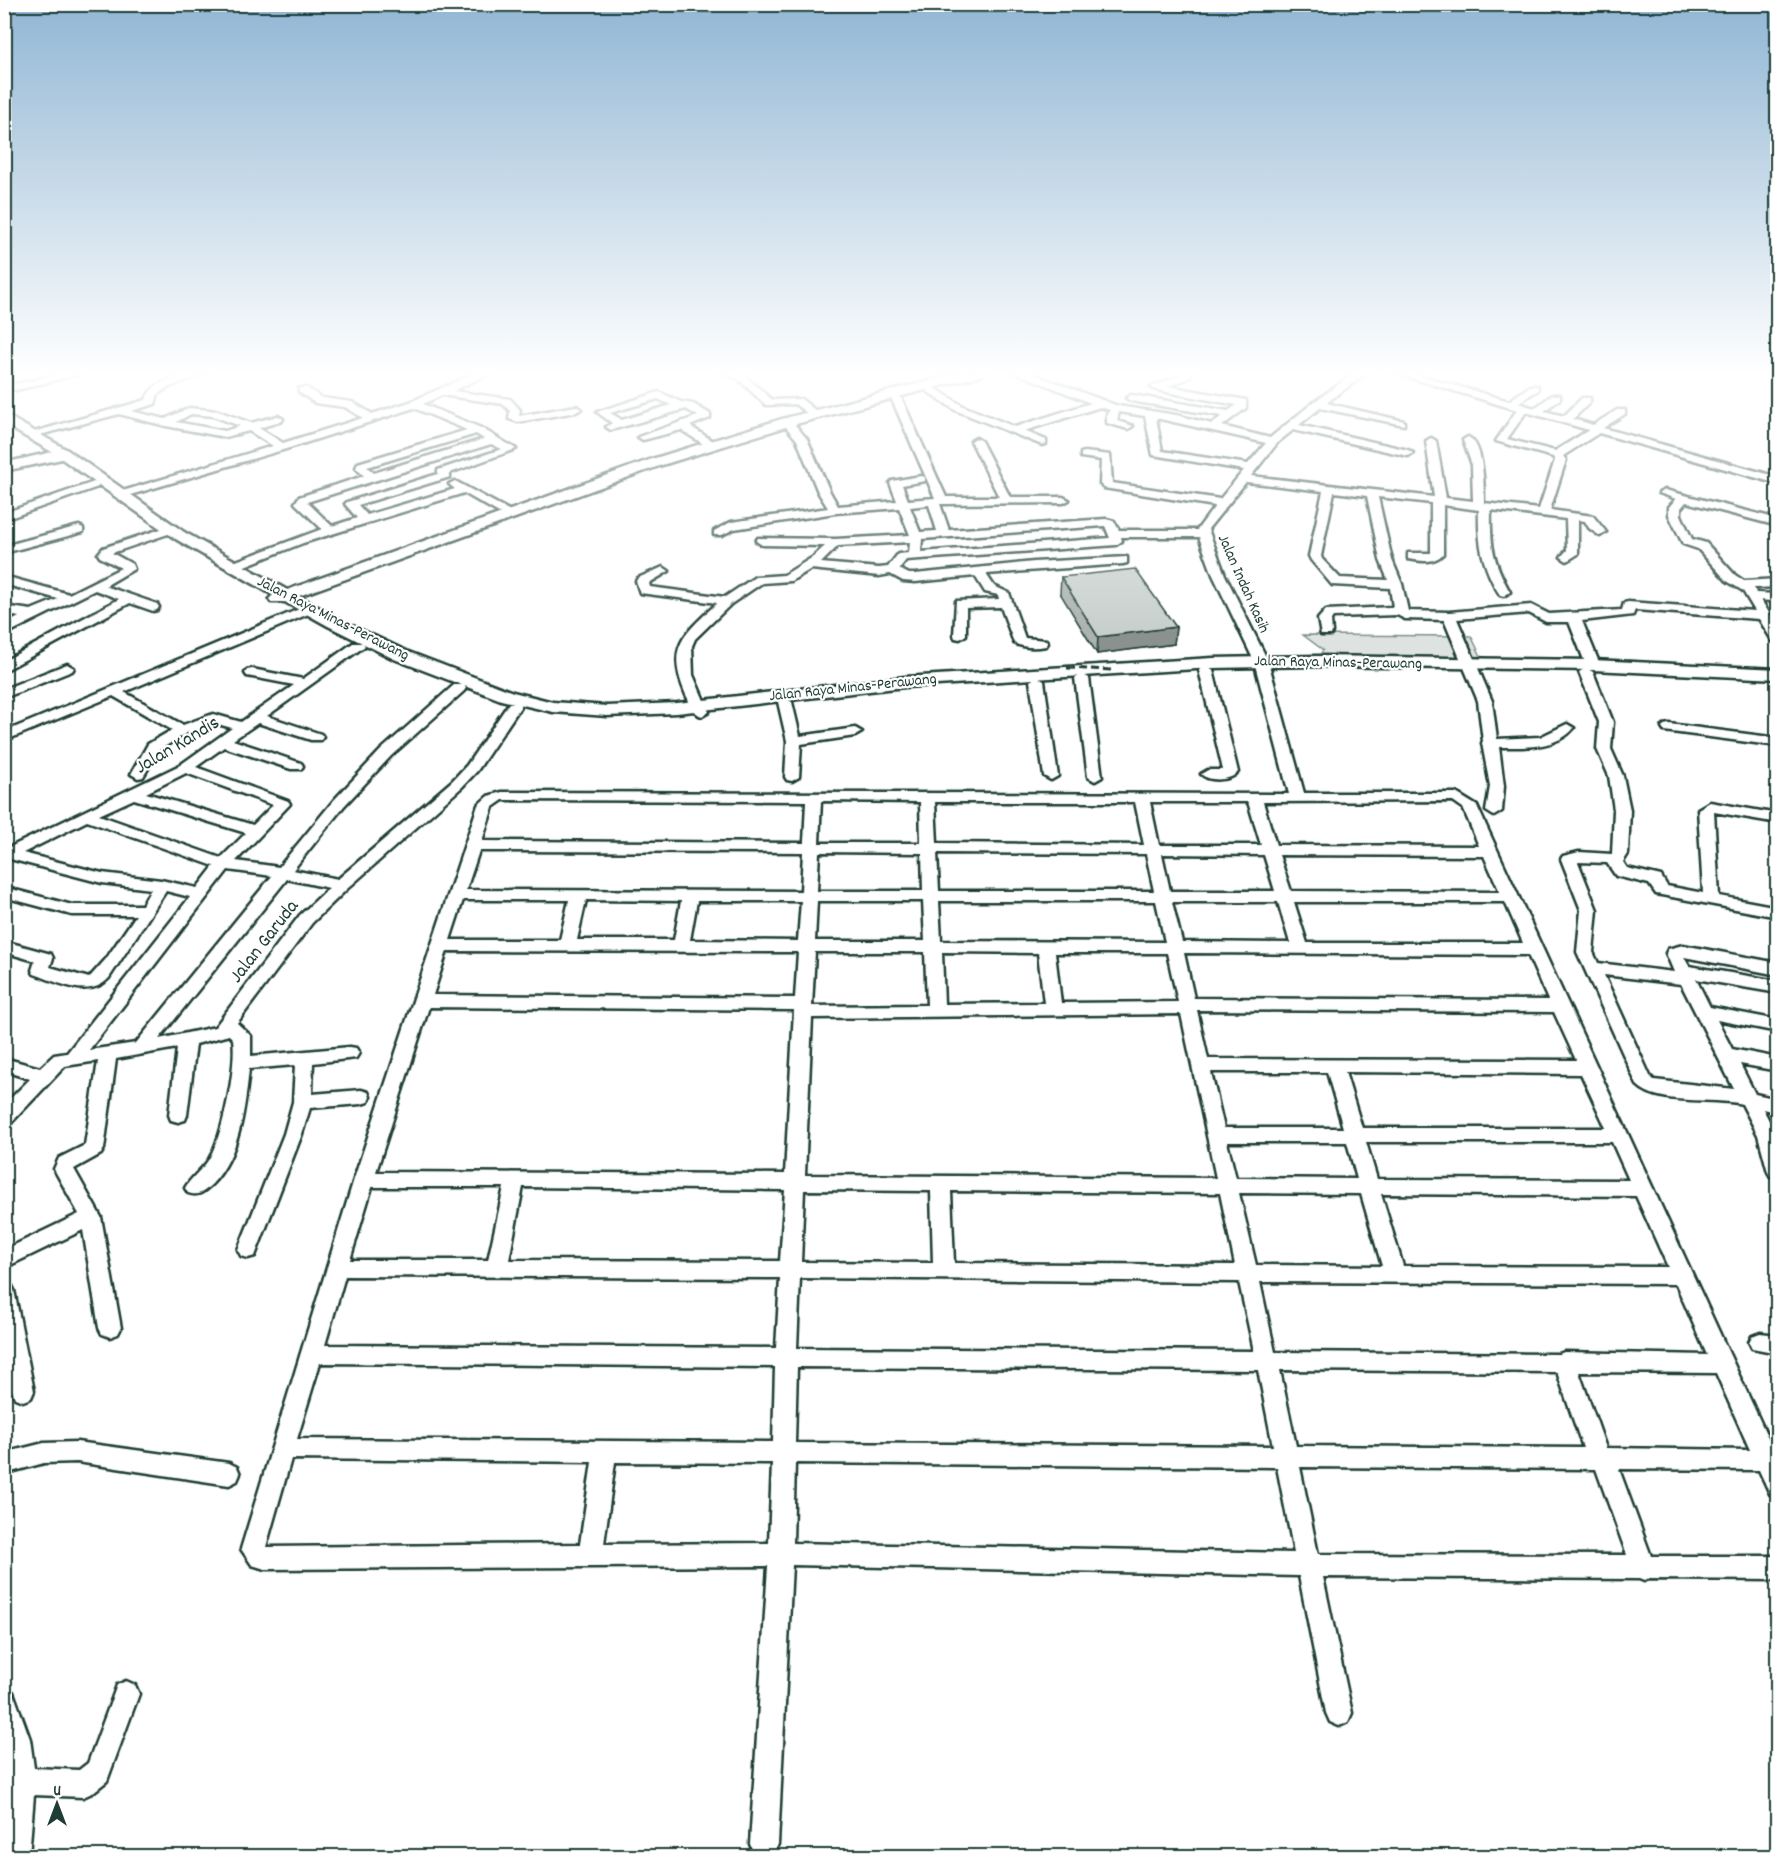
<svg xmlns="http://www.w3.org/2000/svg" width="1782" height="1861" font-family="Dekko,sans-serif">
<rect width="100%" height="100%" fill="#fff"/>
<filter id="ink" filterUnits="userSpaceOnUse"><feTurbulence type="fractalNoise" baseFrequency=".0167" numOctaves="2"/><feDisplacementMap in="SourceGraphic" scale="12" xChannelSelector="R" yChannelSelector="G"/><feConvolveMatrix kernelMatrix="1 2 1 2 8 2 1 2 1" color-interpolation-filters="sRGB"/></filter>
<g filter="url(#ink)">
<path fill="#dee3e2" stroke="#7e908b" stroke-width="1.5" d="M1303,635L1471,636L1486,666L1315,663L1323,650Z"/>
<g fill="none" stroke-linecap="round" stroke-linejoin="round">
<path stroke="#758883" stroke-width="2" d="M1761,372L1778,376"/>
<g stroke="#1f3d34" stroke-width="5">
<path id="minor" d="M68,372H86L17,390L4,388V382L17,384Z
M193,372H208L167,388L158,394L155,404L131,411L165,419L189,408L218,411L251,423L278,416L283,419L282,421L259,428L283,443L363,418L345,407L315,403L299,392V388H307L322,398L352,402L372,414L410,402L478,372H492L453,391L510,399L520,410L519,416L576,406L581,409L576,412L518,422L509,419L510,411L503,404L442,395L423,404L481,428L516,449L450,473V477L358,505L367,515L455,489L449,484L455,481L514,513V517H506L464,493L303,543L232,571L226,567L228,564L322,529L297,505L295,503L299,497L364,476L356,468L358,463L467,430L414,408L286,449L120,498L114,495L116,493L273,446L249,431L225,437L166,426L119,414L32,437L27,434L146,400C151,381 177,378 193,372ZM191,414L213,416L240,426L225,431L176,422ZM476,434L484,439L374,473L367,467ZM491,444L502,449L438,470V474L347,502L345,504L357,518L332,526L307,502Z
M720,372L744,375L772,400L801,399L820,414L811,416L795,404L766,405L738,379Z
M1014,372H1028L1118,406L1176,415L1212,424L1222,416L1131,401L1126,398L1131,395L1228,411L1237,405L1156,390L1151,387L1181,375L1180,372H1191L1192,374L1187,379L1168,386L1246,400V408L1222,426L1270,438L1314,402L1356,372H1368L1326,403L1404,421V425L1320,408L1299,425L1408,450L1413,453L1408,456L1293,430L1278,442L1251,476L1434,497L1426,441L1431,438L1436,441L1446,498L1473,501L1472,465L1463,440L1468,437C1484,444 1484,487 1484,503L1539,509L1555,460L1553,457L1496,441L1517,410L1392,372H1408L1509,401L1530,386H1538V390L1518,403L1535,408L1552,395H1560V399L1544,411L1564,416L1582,398H1590V402L1573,419L1593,425L1617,410H1625V414L1603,428L1778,477V484L1599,433L1563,456L1566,460L1550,510L1593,516L1606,532L1600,536L1589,528L1585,521L1578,520V554L1567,561L1561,557L1567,550L1566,519L1491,510C1490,546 1493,561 1510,592L1504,596L1500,595C1482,567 1478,542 1479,510L1443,505V554C1433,564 1421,561 1408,559V553H1431V503L1378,497L1392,560L1402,584L1408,611L1449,612L1531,605L1549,614L1622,610L1624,603L1628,602L1755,611L1743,591L1727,581L1698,549L1683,544L1669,515V507L1676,499L1659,493L1665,490L1778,519V526L1686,502L1681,508V515L1692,539L1706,543L1735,575L1744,581L1778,579V587L1754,588L1756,593L1778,594V602L1761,600L1778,627V643L1773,642L1759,619L1635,610L1633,615L1582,621L1600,665L1593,669L1586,665L1569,622H1546L1529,613L1457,619L1492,701L1497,739L1540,737L1567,724L1574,728C1557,749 1524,747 1499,747L1504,786L1502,811L1494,816L1486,811L1490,786L1482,743L1483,741L1478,701L1444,620L1405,619L1397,615L1333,617L1331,620L1332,632L1331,635H1321L1318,619L1326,610L1393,607L1390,588L1332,585L1311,560L1309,556L1323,491L1246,482L1208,529L1225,575L1268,661L1304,793H1456L1477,806L1778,1460V1496L1770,1494L1759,1470L1619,1469L1651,1556H1778V1580L1649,1579L1644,1581L1639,1579L1323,1577L1352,1713L1348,1722L1339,1726L1330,1722L1326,1713L1299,1576L792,1565L778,1844L774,1854L767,1856L754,1854L750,1844L768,1566L265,1569L252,1565L241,1549L354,1179L478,805L488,796L502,792L1289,794L1254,661L1213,575L1199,537H1121L1122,541L1116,545L906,560L899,569L909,574H915L1034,562L1127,557V563L1123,564L986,574L994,586L1009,593L1025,638L1046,640L1048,643L1046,646C1035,648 1024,648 1014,643L1001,607L966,608V635L960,639L955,638L954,635L956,601L999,599L998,595L985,592L975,576L915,582L903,581L890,574L879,576L811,569L791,581L762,583L731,604L695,639L692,646L693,675L709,712L702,716C693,714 690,702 686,695C665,646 684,635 717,603L640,593L636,581L638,578L663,567L669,571L649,583L650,587L725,597L755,577L784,575L813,557L825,546L762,545L756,541L758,538L835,539L910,535L899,508L835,513L734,529L722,535H714V531L731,522L828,508L818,492L797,440L782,422L783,420H791L807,439L830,492L838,506L897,501L890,483L892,481L921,476L925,477V481L902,485L908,500L935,498L890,395L895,392L900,395L946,497H999L971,441L976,438L981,441L1010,497H1063L1069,500L1063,503L940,504L949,530L1106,519L1114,521L1119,530H1197L1215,506L1104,488L1100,484L1101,460L1081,457V453L1085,452L1110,455L1112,483L1220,499L1244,470L1153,455L1145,416L1119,412L1117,421L1133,426L1128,429L1107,423V414L1110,410L1100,407L1024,431L1046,440V444L1042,445L955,410L921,387L930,385L963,406L1015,427L1091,403ZM1526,412L1589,430L1555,451L1507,439ZM1156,418L1266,443L1248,464L1162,451ZM1334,492L1367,496L1380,560L1388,580L1340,578L1322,559L1321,556ZM929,505L937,531L920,532L910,507ZM1105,526L1110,538L921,552L922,539ZM910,542L909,553L898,554L888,567L879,568L821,563L838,546ZM503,800L806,801L804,843L482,841L493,807ZM821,801L920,802L921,843H819ZM1453,801L1463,808L1479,846L1276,845L1263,802ZM935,802H1135L1144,845L937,843ZM1150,802H1248L1261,845H1159ZM479,851L803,852L801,891L466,890ZM819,852L922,853L923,891H817ZM937,853L1146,854L1154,891H939ZM1162,854L1264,855L1275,891H1170ZM1279,855L1484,856L1500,892L1291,891ZM463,900H569L560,940H450ZM586,900L681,901L674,940H577ZM697,901H801L798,941L690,940ZM817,901H923L925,941H815ZM939,901H1156L1165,942L941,941ZM1172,902H1278L1290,943L1182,942ZM1294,902H1505L1523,943H1307ZM447,951L798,952L795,998L433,995ZM815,952H925L927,1005L812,1006ZM942,952L1038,953L1044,1003L944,1004ZM1055,953H1167L1178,1002L1061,1003ZM1184,953L1528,955L1548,1000L1194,998ZM429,1007L794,1010L785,1174L376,1172ZM1197,1010L1554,1012L1576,1060L1208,1059ZM1181,1014L1216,1178L805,1175L812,1018ZM1211,1072H1327L1343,1128H1224ZM1345,1072L1581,1074L1606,1128H1362ZM1227,1142H1347L1357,1179L1236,1178ZM1366,1142H1612L1629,1180L1377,1179ZM372,1187H504L488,1260H350ZM523,1187L785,1190L780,1261L509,1260ZM804,1190L931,1191L933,1263L801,1262ZM951,1191L1220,1193L1235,1265L954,1263ZM1239,1193L1361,1194L1382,1266L1256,1265ZM1381,1194L1636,1196L1668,1267L1403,1266ZM345,1276L780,1278L776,1348L325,1345ZM800,1278L1239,1282L1254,1351L797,1348ZM1260,1282L1676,1284L1707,1355L1564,1352L1559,1354L1275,1352ZM320,1363L775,1367L773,1442L297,1439ZM797,1367L1258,1370L1273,1446L795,1443ZM1280,1370L1557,1372L1583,1448L1296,1446ZM1579,1372L1716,1373L1750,1450L1606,1448ZM291,1459L592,1462L580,1544L266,1547ZM615,1462L772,1463L769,1543L604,1544ZM795,1463L1277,1467L1294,1553L793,1543ZM1300,1467L1596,1469L1627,1555L1318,1554Z
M659,392L681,402L693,404L710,414V418L690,426L716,443V447H708L681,430L643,440L638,437L698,416L686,409L611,430L606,427L612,423L597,412ZM658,399L671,405L622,420L610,413Z
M94,482L98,483V487L4,520V513Z
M79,526L83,528V532L4,553V546Z
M164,528L170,532L168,534L112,553L132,564L134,569L105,586L157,604L159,607L157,610L153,611L130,603L4,671V661L119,599L95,590L4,635V625L19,617L4,614V606L31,610L58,599L4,584V576L69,594L121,568L100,557L98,554L103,548Z
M309,605L315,609L313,612L124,692L183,725L213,714L241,722L294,685L247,676L245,673L247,670L252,669L303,679L353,643H363L365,646L267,716L321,734L323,737L321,740H311L258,723L233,740L301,763L303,766L301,769H291L224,747L196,767L288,801L290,804L236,861L279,867L334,800L381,750L454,685H464L466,688L464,691L391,756L344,806L293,870L338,879L452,781L467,765L509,703H519L521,706L477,771L462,787L347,889L312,923L237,1023L251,1036V1056L350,1047L356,1048L359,1053L356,1058L313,1063L312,1094L361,1090L368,1092L370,1097L368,1102L361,1104L310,1108L302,1134L255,1256L248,1258L241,1256L238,1250L284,1134L293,1102L295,1065L249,1069C245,1107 240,1155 212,1184C204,1191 200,1197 188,1193L185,1188C191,1177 202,1170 209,1159C223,1135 237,1066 233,1039L229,1035L196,1044L187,1115L185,1120L178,1122L171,1120L169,1115L177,1048L116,1059L104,1149L101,1154L74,1169L101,1217L121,1328L118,1334L110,1337L102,1334L99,1328L83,1230L4,1268V1250L79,1214L54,1169L59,1158L85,1145L98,1061L65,1066L11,1123L4,1125V1105L30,1079L4,1071V1058L40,1068L54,1055L67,1053L190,897L166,891L109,978C89,1000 58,982 34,974L32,970L35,961L4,952V941L51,954L53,958L50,967L89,978L106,959L136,915H72L4,897V887L72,905H142L151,889L102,883L10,859L4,861V850L180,765L232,728L214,723L187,733L159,750L143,777L138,778L131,774L148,744L172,730L113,696L4,741V732ZM186,773L273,805L253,825L146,793ZM134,799L246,833L221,858L99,815ZM87,821L214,866L197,888L161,880L102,873L23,853ZM228,870L272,876L136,1043L89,1050ZM287,879L329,888L300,915L215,1027L159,1039Z
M67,664L74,668L72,671L4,698V689Z
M1206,666L1213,670L1238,772C1231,781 1209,782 1201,774L1208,770H1223L1199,670Z
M1586,668L1593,672L1613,722L1611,749L1623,776L1630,810L1628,854L1623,862L1627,868L1661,876L1667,886L1703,893L1698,809L1710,802L1778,814V823L1714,812L1719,896L1778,907V917L1656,894L1649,884L1616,876L1607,863L1578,862L1597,910L1593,952L1598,963L1674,972L1666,953L1668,949L1683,945L1778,963V975L1684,957L1689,966L1778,981V993L1696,979L1710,1007L1778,1020V1032L1717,1020L1732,1049L1778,1058V1071L1740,1064L1755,1094L1778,1099V1113L1763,1109L1778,1138V1179L1771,1177L1768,1172L1758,1135L1742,1104C1713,1097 1657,1106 1637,1085L1577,952L1581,910L1561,859L1563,856L1579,852L1612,854L1614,810L1609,776L1597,749L1599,722L1579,672ZM1604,975L1681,984L1734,1089L1654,1080L1650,1076Z
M1082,674L1089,678L1102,777L1095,781L1088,777L1075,678Z
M1037,677L1044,681L1058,776L1051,780L1044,776L1030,681Z
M785,698L792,702L800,736L855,728L862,732L855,736L801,744L799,777L792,781L787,780L785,777L787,741L778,702Z
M1669,724L1778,738V746L1664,731L1662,728L1664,725Z
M4,1282L11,1284L14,1290L34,1391L31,1398L23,1401L15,1398C0,1363 4,1319 4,1282Z
M1760,1333L1778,1335V1353L1752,1348L1749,1342L1752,1336Z
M77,1442L229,1463L237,1467L240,1474L237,1481L229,1485L77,1462L44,1463L4,1474V1453L44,1443Z
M126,1681L135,1685L139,1694L107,1781L92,1793L83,1797L34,1795L29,1856H4L8,1777L4,1742V1688L13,1692L30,1739L34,1768L79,1770L88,1763L117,1685Z"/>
</g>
<g stroke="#1f3d34" stroke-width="5">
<path id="major" d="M963,372H984L982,375L792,425L662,465L299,596L340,620L406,651L513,692L553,702L607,706L677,703L905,677L1213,658L1318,656L1593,660L1778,669V679L1593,670L1318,666L1213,668L905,687L677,713L607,716L553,712L501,700L394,659L328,626L285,602H271L269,599L273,595L174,538L62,459L4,471V463L52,452L4,424V414L69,451L184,532L287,590L652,459L782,419Z"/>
</g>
<use href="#minor" fill="#fff" fill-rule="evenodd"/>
<use href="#major" fill="#fff" fill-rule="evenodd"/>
<path stroke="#1f3d34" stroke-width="3" stroke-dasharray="8 4" stroke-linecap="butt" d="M1067,668L1112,670"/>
</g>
<path fill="#abb2af" stroke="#1f3d34" stroke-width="1.5" d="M1061,577L1176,627L1174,644L1097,654L1060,593Z"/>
<path fill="#8b918f" stroke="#1f3d34" stroke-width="1.5" d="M1176,627L1174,644L1097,654L1098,637Z"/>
<path fill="#c7cfcc" stroke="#1f3d34" stroke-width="1.5" d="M1135,569L1176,627L1098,637L1061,577Z"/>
</g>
<linearGradient id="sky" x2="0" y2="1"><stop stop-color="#91b6d4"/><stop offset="0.59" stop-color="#fff"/><stop offset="1" stop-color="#fff" stop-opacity="0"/></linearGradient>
<rect width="1782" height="633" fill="url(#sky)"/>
<g text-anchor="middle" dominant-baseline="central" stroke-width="4.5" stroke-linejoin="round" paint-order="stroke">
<g font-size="16" fill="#1f3d34" stroke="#fff">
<text transform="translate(1243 584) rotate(66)">Jalan Indah Kasih</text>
<text transform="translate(333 619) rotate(27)">Jalan Raya Minas-Perawang</text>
<text transform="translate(1338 663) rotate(1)">Jalan Raya Minas-Perawang</text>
<text transform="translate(853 688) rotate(-6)">Jalan Raya Minas-Perawang</text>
</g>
<g font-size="20" fill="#1f3d34" stroke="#fff">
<text transform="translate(178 746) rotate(-31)">Jalan Kandis</text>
<text transform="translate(265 942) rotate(-52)">Jalan Garuda</text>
</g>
</g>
<rect width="1782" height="1861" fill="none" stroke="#fff" stroke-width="24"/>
<rect x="12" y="12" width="1758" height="1837" fill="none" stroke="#1f3d34" stroke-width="2" filter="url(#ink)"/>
<g transform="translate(57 1804)" stroke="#ffffff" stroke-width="4.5" paint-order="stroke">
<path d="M0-4.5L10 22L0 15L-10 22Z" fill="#1f3d34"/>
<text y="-9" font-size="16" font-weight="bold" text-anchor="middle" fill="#1f3d34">U</text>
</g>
</svg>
